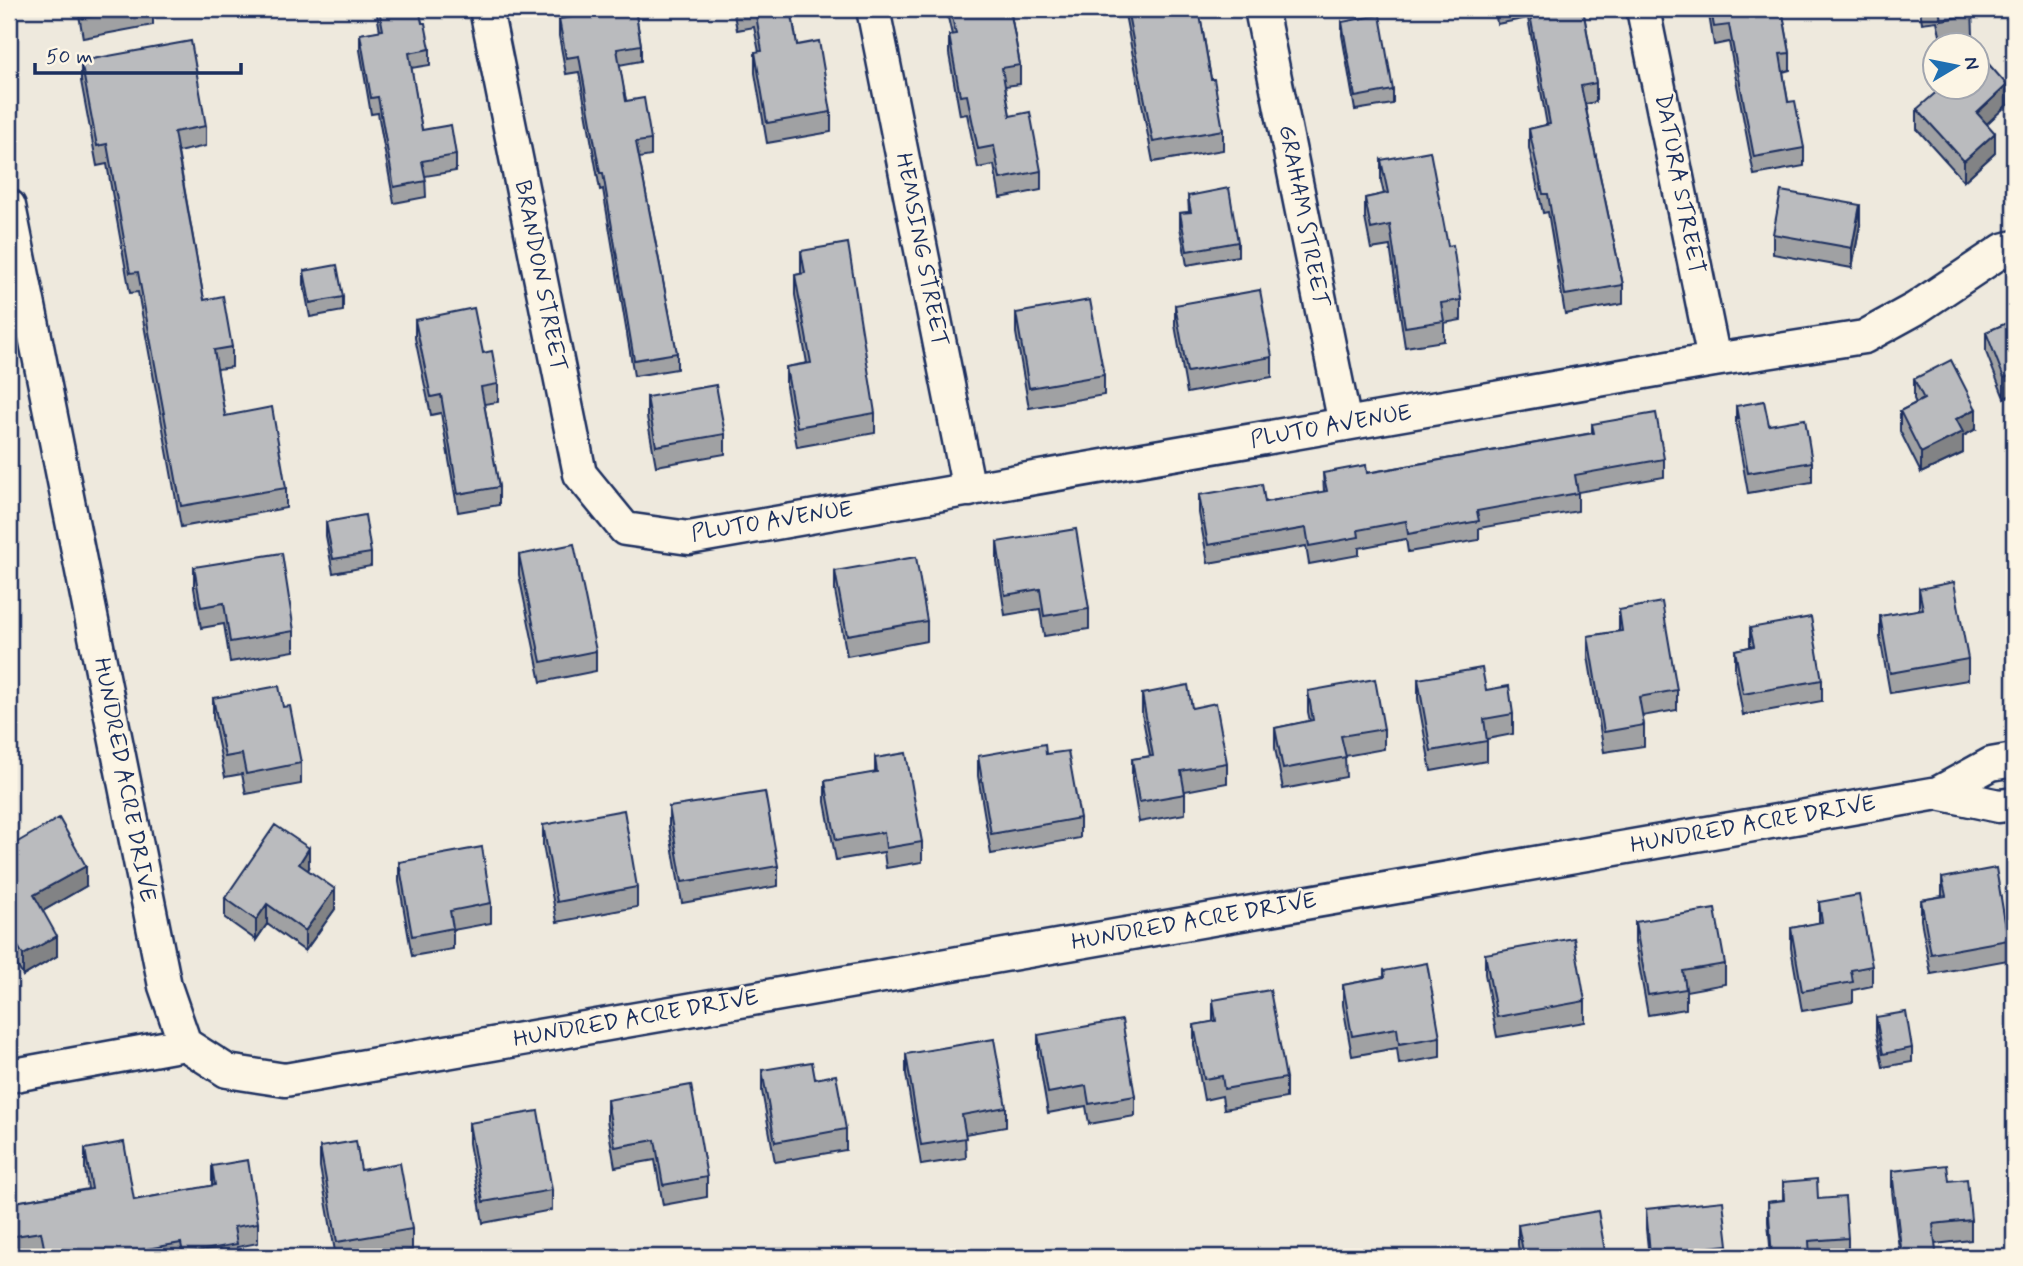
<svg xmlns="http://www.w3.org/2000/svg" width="2023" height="1266" font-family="Mynerve,sans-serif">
<rect width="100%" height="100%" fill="#eee9dd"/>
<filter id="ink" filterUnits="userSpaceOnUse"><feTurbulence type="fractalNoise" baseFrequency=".0143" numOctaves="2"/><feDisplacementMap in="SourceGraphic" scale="14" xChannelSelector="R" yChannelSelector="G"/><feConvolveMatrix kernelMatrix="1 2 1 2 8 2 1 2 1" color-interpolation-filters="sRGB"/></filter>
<g filter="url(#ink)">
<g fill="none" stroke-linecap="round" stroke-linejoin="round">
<g stroke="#1b2f5e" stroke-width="37">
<path id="minor" d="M486,9L580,474L625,529L689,538L1714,360L1864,337L1915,309L2003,250L2014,247
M873,9L969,490
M1261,9L1345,424
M1643,9L1714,360
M9,206L165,986L185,1044L227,1071L285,1080L1938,793L1991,764L2014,760
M1938,793L1999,806L2014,804
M9,1076L185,1044"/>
</g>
<use href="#minor" stroke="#fcf5e5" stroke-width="32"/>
</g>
<path fill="#a0a1a3" stroke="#1b2f5e" stroke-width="2" d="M78,9H153V25L83,38Z
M376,9H419L422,23L430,49V65L411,68L422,130L456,155V171L425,176L426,197L394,203L378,113L371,114L360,50V34L380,31Z
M576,9H635L641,45V61L619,65L626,101L651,140V156L639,158L677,353V369L634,376L603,189L600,190L579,72L566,74L559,36V19L577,16Z
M733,9H791L797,45L831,112V132L767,143L755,73V52H759L754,27L737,30Z
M946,9H1010L1020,65V84L1005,86L1010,116L1041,171V190L1000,198L994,165L978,168L967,114L960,115L949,54V35H952Z
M1124,9H1199L1211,79L1223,130V150L1153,162Z
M1495,9H1583L1596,83V102L1585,104L1623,285V304L1565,314L1548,212L1543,213L1529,148V129L1547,125L1528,18L1497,24Z
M1708,9H1782L1790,53V70L1783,72L1788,102L1804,148V166L1754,175L1729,42L1714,45Z
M1920,9H1972L1973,35L1941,40L1937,21L1922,23Z
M1342,22L1393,90V104L1355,110L1342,35Z
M81,61L206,126V146L178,152L204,300L232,347V367L217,369L225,416L286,488V508L181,527L138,292L130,293L107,164L97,166L81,81Z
M2007,105L1986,124L1995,153L1964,181L1917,129V109Z
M1381,160L1448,246L1461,300V320L1444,323V341L1405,347L1390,246L1371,249L1365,218V198L1384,194L1381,181Z
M1188,196L1238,242V256L1187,265L1180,227V213L1189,212Z
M1860,225L1852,268L1773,254V234Z
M801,251L875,413V433L797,447L786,387V367L807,363L795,295V275L801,274Z
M304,271L343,297V311L310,317L304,285Z
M1175,305L1272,357V377L1187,393L1175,325Z
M1016,313L1104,375V395L1029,408L1016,333Z
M415,320L483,353L498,384V402L484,404L499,487V505L458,512L441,413L431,415L415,338Z
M2014,320V394L2004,398L1986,352V332Z
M1914,379L1976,429L1963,436V453L1921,473L1900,431V411L1916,403L1914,399Z
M647,397L725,434V454L656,466L647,417Z
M1736,406L1769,425L1812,462V482L1748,493L1736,426Z
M1592,424L1664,459V477L1578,492V511L1479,528V540L1408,552L1406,539L1359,548V555L1309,564L1306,546L1208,563L1199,513V495L1265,502L1324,492L1323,473H1367L1592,433Z
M326,522L371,553V566L333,573L326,536Z
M997,542L1089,609V629L1044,636L1040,609L1005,615L997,562Z
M519,555L596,651V671L541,682L519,575Z
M194,567L294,631V651L230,662L224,624L201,628L194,588Z
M835,571L927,621V641L847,656L835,591Z
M1919,589L1968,659V680L1890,693L1880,637V616L1919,610Z
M1619,610L1677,690V710L1642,716L1644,725V746L1604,752L1588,656V636L1619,631Z
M1750,628L1822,680V701L1743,715L1735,670V650L1750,647Z
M1418,679L1486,690L1513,714V734L1487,739V761L1431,771L1418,699Z
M1308,691L1384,729V749L1345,756L1346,777L1283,789L1275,748V728L1310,721L1308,712Z
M1142,694L1192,708L1227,763V783L1185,791V814L1139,822L1132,780V759L1150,756L1142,714Z
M213,698L283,707L301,763V784L246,794L242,774L225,777L213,718Z
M1046,754L1080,818V838L991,854L978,776V756Z
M875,758L922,842V862L886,868L884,852L836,860L825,802V781L875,773Z
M669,807L778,866V886L682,903L669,827Z
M543,825L637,887V907L557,922L543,845Z
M9,847L86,886L43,911L57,956L23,976L9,951Z
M399,862L491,903V923L453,930V949L412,956L399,882Z
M309,868L308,870L335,909L305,951L267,924L256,940L225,918V898Z
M1942,878L2008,940V960L1931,974L1921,920V900L1942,896Z
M1819,902L1872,966V986L1853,990V1002L1802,1011L1791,948V928L1819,923Z
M1635,922L1725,964V984L1686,991V1009L1648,1015L1635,942Z
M1485,954L1585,1001V1022L1497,1037L1485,974Z
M1384,971L1440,1037V1057L1399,1064L1397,1048L1352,1056L1343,1005V985L1384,977Z
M1213,1000L1286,1078V1098L1224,1109L1222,1096L1204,1100L1194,1045V1025L1213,1022Z
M1876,1017L1912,1048V1062L1883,1067L1876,1031Z
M1038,1035L1135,1096V1116L1089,1124L1086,1106L1048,1113L1038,1055Z
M906,1054L1006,1107V1127L965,1134L966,1158L921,1165L906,1074Z
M762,1070L815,1079L846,1129V1150L775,1162L762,1091Z
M607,1100L707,1177V1197L663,1205L655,1160L615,1167L607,1120Z
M469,1123L552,1190V1210L483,1223L469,1143Z
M320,1147L412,1229V1250L368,1257H336L320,1167Z
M85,1149L134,1200L212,1186V1166L258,1223V1243L237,1247V1257H42L41,1252L9,1257V1203L88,1189L85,1169Z
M1892,1171L1949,1181L1971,1220V1240L1935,1244L1936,1257H1900L1892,1191Z
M1783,1182L1818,1199L1848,1238V1257H1771L1768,1222V1202L1783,1200Z
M1646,1209L1728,1245V1257H1649L1646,1229Z
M1518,1225L1606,1257H1520L1518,1245Z"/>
<path fill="#828385" stroke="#1b2f5e" stroke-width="2" d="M2007,85V105L1977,133V113Z
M1995,133V153L1964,181V161Z
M1860,205V225L1852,268V248Z
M2014,374V394L2004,398V378Z
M1976,409V429L1963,436V453L1921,473V453L1956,419Z
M309,848V868L299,884V864Z
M86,866V886L34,916V895Z
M335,889V909L305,951V931Z
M267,904V924L256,940V920Z
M57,936V956L23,976V955Z"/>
<path fill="#babbbe" stroke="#1b2f5e" stroke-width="2" d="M82,9H132L83,18Z
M379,9H419L422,23H425L430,49L409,53L422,130L451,125L456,155L422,161L426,181L394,187L378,97L371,98L360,34L383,30Z
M579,9H635L641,45L617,49L626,101L644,98L651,140L636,142L677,353L634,360L603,173H600L579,56L566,58L559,19L580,16Z
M755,9H791L797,45L819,41L831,112L767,123L755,52L762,51Z
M950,9H1010L1020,65L1002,68L1010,116L1030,112L1041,171L1000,179L994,146L978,149L967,95L960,96L949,35L956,34Z
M1127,9H1199L1211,79H1214L1223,130L1153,142Z
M1529,9H1583L1596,83L1581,86L1623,285L1565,295L1548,194H1543L1529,129L1550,124Z
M1711,9H1782L1790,53L1780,54L1788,102L1795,101L1804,148L1754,157L1729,25L1714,27Z
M1939,9H1972L1973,15L1941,20Z
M1380,15L1393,90L1355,97L1342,22Z
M191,41L206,126L174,132L204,300L223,296L232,347L214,350L225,416L272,407L286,488L181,506L138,272L130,273L107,144L97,146L81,61Z
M1979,53L2007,85L1977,113L1995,133L1964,161L1917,109L1941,88H1978V54Z
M1430,151L1448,246L1453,245L1461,300L1441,303L1444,321L1405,327L1390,225L1371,229L1365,198L1388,193L1381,160Z
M1229,188L1238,242L1187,251L1180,213L1191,212L1188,196Z
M1781,191L1860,205L1852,248L1773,234Z
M848,243L875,413L797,427L786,367L811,363L795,275L805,273L801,251Z
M337,265L343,297L310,303L304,271Z
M1260,290L1272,357L1187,372L1175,305Z
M1090,300L1104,375L1029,388L1016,313Z
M474,308L483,353L492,351L498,384L481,387L499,487L458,494L441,395L431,397L415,320Z
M2014,320V374L2004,378L1986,332Z
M1951,360L1976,409L1956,419L1963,432L1921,453L1900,411L1924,399L1914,379Z
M716,385L725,434L656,446L647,397Z
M1764,401L1769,425L1805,419L1812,462L1748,473L1736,406Z
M1656,413L1664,459L1575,475L1578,493L1477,511L1479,521L1408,534L1406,521L1358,530L1359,537L1309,546L1306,528L1208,545L1199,495L1262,484L1265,502L1327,491L1323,473L1366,465L1367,473L1594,433L1592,424Z
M365,515L371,553L333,559L326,522Z
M1076,529L1089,609L1044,616L1040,589L1005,595L997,542Z
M574,544L596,651L541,662L519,555Z
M282,553L294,631L230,642L224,603L201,607L194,567Z
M916,557L927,621L847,635L835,571Z
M1954,582L1968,659L1890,673L1880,616L1923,609L1919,589Z
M1662,602L1677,690L1639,697L1644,725L1604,732L1588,636L1622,631L1619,610Z
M1811,617L1822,680L1743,694L1735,650L1754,646L1750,628Z
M1482,668L1486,690L1509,686L1513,714L1484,719L1487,741L1431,751L1418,679Z
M1375,679L1384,729L1341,736L1346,757L1283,769L1275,728L1313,720L1308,691Z
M1188,685L1192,708L1216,703L1227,763L1181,771L1185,794L1139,802L1132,759L1153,756L1142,694Z
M279,686L283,707L290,706L301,763L246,774L242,754L225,757L213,698Z
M1045,744L1046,754L1068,751L1080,818L991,834L978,756Z
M906,753L922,842L886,848L884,832L836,840L825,781L877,772L875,758Z
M765,792L778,866L682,882L669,807Z
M624,810L637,887L557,902L543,825Z
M59,818L86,866L34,895L57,936L23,955L9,931V847Z
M275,825L309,848L299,864L335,889L305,931L267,904L256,920L225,898Z
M482,847L491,903L450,911L453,928L412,936L399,862Z
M1996,868L2008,940L1931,954L1921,900L1946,896L1942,878Z
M1859,895L1872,966L1851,970L1853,982L1802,991L1791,928L1822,922L1819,902Z
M1715,909L1725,964L1683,971L1686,989L1648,995L1635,922Z
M1574,938L1585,1001L1497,1017L1485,954Z
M1427,963L1440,1037L1399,1044L1397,1028L1352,1036L1343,985L1385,977L1384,971Z
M1270,990L1286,1078L1224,1089L1222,1076L1204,1079L1194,1025L1216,1021L1213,1000Z
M1906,1012L1912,1048L1883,1054L1876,1017Z
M1122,1020L1135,1096L1089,1104L1086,1086L1048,1093L1038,1035Z
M994,1039L1006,1107L962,1115L966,1138L921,1145L906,1054Z
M812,1062L815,1079L836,1075L846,1129L775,1142L762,1070Z
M691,1085L707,1177L663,1185L655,1140L615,1147L607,1100Z
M538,1111L552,1190L483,1202L469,1123Z
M356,1141L361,1170L400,1163L412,1229L337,1242L320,1147Z
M124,1142L134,1200L215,1185L212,1166L248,1160L258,1223L234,1227L237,1244L183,1254L181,1243L102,1257H46L41,1232L9,1237V1203L92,1189L85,1149Z
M1947,1165L1949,1181L1967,1179L1971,1220L1933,1224L1936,1252L1902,1256L1892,1171Z
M1817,1179L1818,1199L1845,1197L1848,1238L1809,1241L1810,1257H1772L1768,1202L1784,1200L1783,1182Z
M1723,1201L1728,1245L1650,1253L1646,1209Z
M1598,1211L1606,1257H1524L1518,1225Z"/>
</g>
<g text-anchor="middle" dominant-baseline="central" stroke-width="5" stroke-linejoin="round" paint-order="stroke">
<g font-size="23" fill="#1b2f5e" stroke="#fcf5e5">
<text transform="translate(1679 184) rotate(79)">DATURA STREET</text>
<text transform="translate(1303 216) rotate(79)">GRAHAM STREET</text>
<text transform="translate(921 250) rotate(79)">HEMSING STREET</text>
<text transform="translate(540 276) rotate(79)">BRANDON STREET</text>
<text transform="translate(1331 427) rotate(-10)">PLUTO AVENUE</text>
<text transform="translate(772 522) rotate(-9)">PLUTO AVENUE</text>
<text transform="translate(124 780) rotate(79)">HUNDRED ACRE DRIVE</text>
<text transform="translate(1753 825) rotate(-10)">HUNDRED ACRE DRIVE</text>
<text transform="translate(1194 922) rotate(-10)">HUNDRED ACRE DRIVE</text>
<text transform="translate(636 1019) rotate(-10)">HUNDRED ACRE DRIVE</text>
</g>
</g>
<rect width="2023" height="1266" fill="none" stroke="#fcf5e5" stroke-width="35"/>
<rect x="18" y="18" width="1988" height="1231" fill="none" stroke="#1b2f5e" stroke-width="2.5" filter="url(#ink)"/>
<g transform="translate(1956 66) rotate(80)"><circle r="33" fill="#fcf5e5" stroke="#a2a6af" stroke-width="2"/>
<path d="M0-5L12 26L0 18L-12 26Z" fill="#1f6fb2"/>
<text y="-10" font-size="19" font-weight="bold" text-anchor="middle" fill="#1b2f5e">N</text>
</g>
<path d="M35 63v10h206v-10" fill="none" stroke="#1b2f5e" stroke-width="3.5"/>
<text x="46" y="63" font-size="21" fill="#1b2f5e" stroke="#fcf5e5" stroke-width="5" paint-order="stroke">50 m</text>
</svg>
